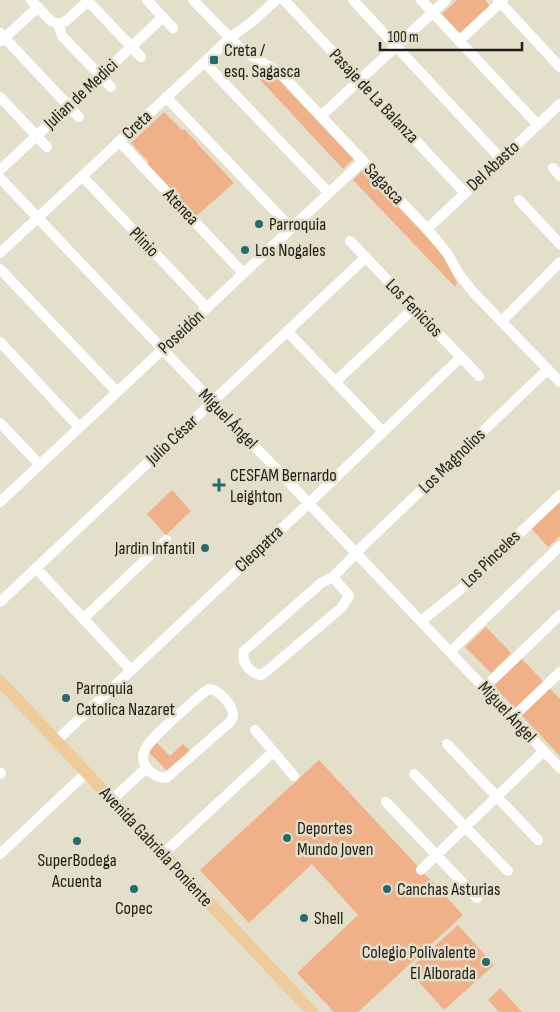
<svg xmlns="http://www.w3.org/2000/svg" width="560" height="1012" font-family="'Sofia Sans Condensed',sans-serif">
<rect width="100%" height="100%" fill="#e4dfcb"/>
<path fill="#f0b188" d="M457,0H485L490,6L460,33L442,14Z
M252,65L273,74L353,159L343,169L249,68Z
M164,112L182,130L184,129L234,183L194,218L146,165L149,162L131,143Z
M363,170L441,252L457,283L455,287L353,180Z
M172,490L191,511L166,535L147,514Z
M560,500V536L548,547L531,528Z
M486,627L511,653L491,673L465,647Z
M521,658L560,699V756L493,685Z
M157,743L170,756L183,744L192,753L170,774L148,751Z
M319,760L463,915L358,1012H334L297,973L358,915L312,864L249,923L200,870Z
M458,925L494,965L444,1010L408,970Z
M500,988L522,1012H499L488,1000Z"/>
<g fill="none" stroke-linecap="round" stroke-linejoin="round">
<path stroke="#fff" stroke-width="10" d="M31,0L51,21L58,24
M147,0L173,28
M193,0L242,50L277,71L284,77L427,229L447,253L459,274L474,293L560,382
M284,0L465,193
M353,0L501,159
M421,0L538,125
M498,0L560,67
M88,1L141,57
M58,24L62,36L111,87
M58,24L66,21L89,0
M0,33L79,117
M1,41L38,7
M459,41L503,0
M204,62L329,193
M0,97L47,147
M166,97L291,228
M321,116L446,0
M119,141L243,273
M553,168L560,176
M0,170L163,17
M82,176L207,308
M0,178L560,768
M519,200L560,244
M427,229L560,104
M350,241L479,376
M0,253L230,38L254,20L276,0
M0,269L117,392
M501,322L560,262
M287,331L383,432
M0,342L79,427
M335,382L414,308
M0,423L40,465
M0,502L363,161
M36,568L131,670
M333,577L367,542L548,369
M333,577L349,596L342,607L267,671L261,675C250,673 241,663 244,651L321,583Z
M0,602L366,257
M83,619L166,540
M421,621L460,590L560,495
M450,652L560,546
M484,688L560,615
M209,689C218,689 233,705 233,715C233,718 231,720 230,722L166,778C160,778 154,775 149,771C144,765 141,757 145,750C150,737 191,704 203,693Z
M512,718L560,672
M255,730L294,776
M56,741L309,503L461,357
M447,744L538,840
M0,774L1,773
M414,774L508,871
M112,800L146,768
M386,802L477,898
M0,854L86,773
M163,854L273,752
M421,870L544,751"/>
<path stroke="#eecb98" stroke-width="12" d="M0,681L312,1012"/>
</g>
<g fill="#206c6e" stroke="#e4dfcb" stroke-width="2">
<rect x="209" y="55" width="10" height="10" rx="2.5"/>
<circle cx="259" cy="224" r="5"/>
<circle cx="245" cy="250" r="5"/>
<path d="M216.5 477.5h5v5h5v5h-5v5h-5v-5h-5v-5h5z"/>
<circle cx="205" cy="548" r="5"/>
<circle cx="66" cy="698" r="5"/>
<circle cx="287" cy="838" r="5"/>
<circle cx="77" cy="841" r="5"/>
<circle cx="134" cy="889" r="5"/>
<circle cx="387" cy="889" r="5"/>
<circle cx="304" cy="918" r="5"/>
<circle cx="486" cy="962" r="5"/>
</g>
<g text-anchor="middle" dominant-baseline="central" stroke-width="5" stroke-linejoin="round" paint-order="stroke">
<g font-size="18" fill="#1f1d16" stroke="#e4dfcb" text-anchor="start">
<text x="224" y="50">Creta /<tspan x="224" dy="21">esq. Sagasca</tspan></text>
<text x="269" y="224">Parroquia</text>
<text x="255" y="250">Los Nogales</text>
<text x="230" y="475">CESFAM Bernardo<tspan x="230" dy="21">Leighton</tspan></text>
<text x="195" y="548" text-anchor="end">Jardin Infantil</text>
<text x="76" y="688">Parroquia<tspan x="76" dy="21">Catolica Nazaret</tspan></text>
<text x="297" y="828">Deportes<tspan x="297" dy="21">Mundo Joven</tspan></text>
<text x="77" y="860" text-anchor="middle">SuperBodega<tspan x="77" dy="21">Acuenta</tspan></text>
<text x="397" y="889">Canchas Asturias</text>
<text x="134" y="908" text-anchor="middle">Copec</text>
<text x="314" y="918">Shell</text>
<text x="476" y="952" text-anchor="end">Colegio Polivalente<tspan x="476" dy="21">El Alborada</tspan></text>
</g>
<g font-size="18" fill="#1f1d16" stroke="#e4dfcb">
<text transform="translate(81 94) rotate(-43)">Julian de Medici</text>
<text transform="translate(374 96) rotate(47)">Pasaje de La Balanza</text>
<text transform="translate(137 125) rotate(-43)">Creta</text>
<text transform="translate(493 166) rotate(-43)">Del Abasto</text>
<text transform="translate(384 184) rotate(47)">Sagasca</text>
<text transform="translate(181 207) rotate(47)">Atenea</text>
<text transform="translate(144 242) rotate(46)">Plinio</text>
<text transform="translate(414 308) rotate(46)">Los Fenicios</text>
<text transform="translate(181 332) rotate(-43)">Poseidón</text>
<text transform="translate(228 419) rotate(46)">Miguel Ángel</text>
<text transform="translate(172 440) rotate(-43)">Julio César</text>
<text transform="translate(452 461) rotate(-44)">Los Magnolios</text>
<text transform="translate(259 549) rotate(-43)">Cleopatra</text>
<text transform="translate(491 559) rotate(-44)">Los Pinceles</text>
<text transform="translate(507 712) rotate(47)">Miguel Ángel</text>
<text transform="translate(156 847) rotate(47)">Avenida Gabriela Poniente</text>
</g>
</g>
<path d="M380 42v8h142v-8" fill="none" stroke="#1f1d16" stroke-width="2.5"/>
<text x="388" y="42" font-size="15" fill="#1f1d16" stroke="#e4dfcb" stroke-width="4" paint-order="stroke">100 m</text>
</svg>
